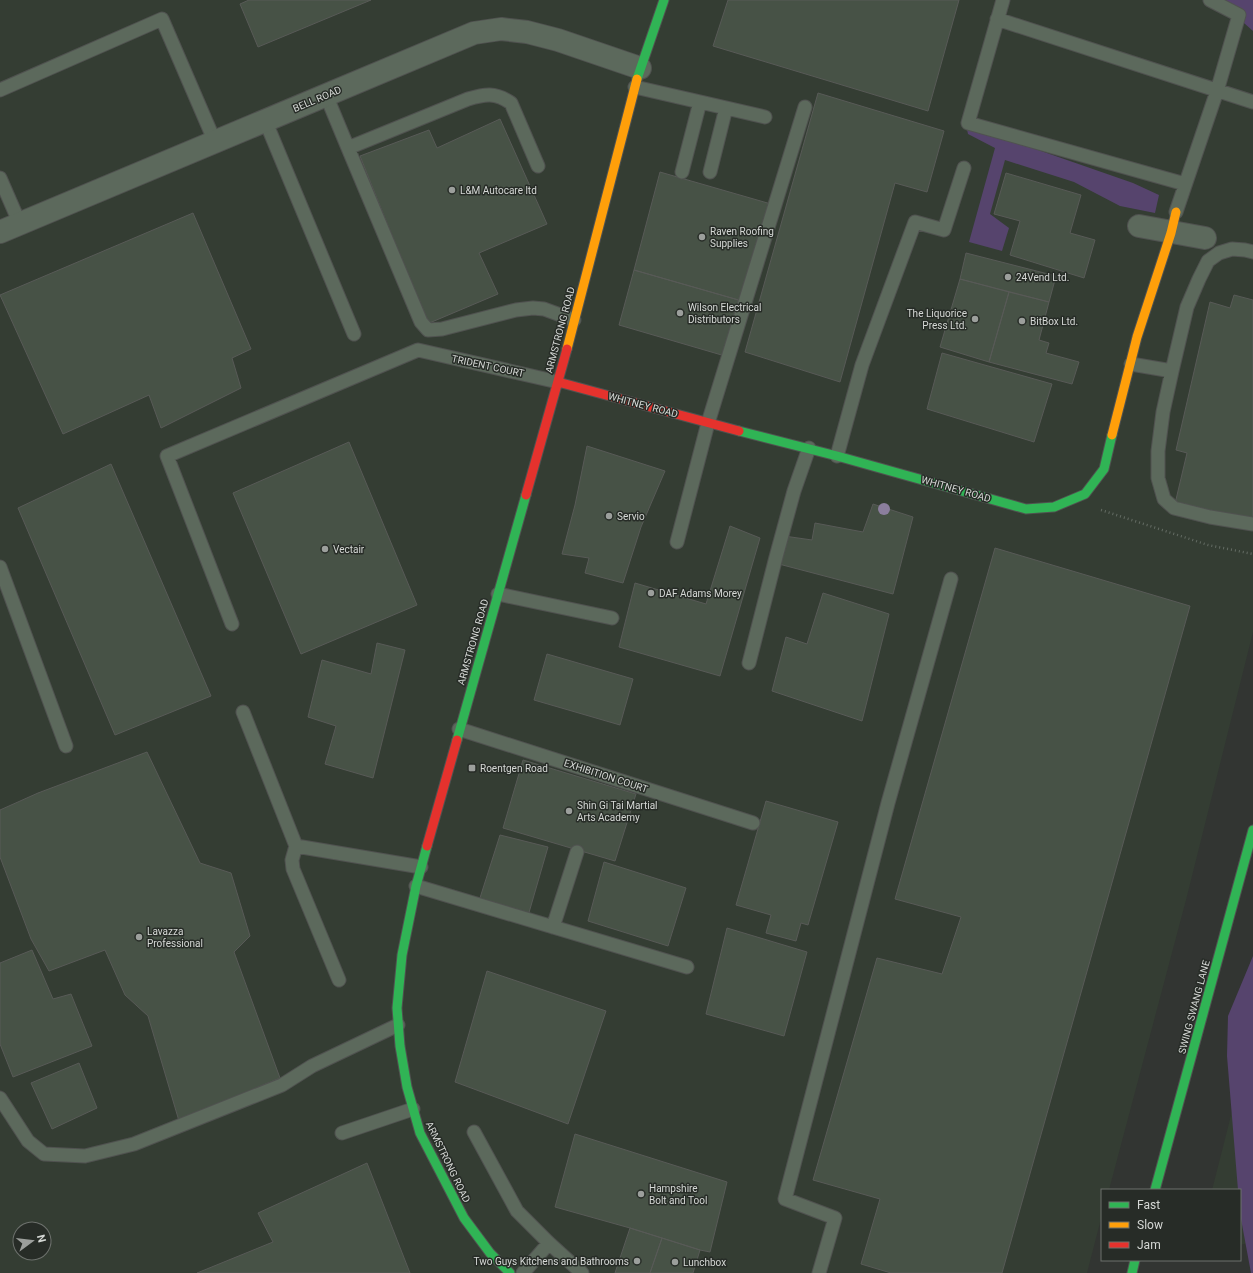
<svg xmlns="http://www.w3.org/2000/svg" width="1253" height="1273" font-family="Roboto,sans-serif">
<rect width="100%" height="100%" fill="#323532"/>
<path fill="#343d33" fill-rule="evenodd" d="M0,0H1253V632L1186,900L1109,1190H1102V1215L1087,1273H0ZM20,1229H44V1253H20Z
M1253,1029V1242L1240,1245V1190H1212Z"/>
<path fill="#56446d" d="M1218,0H1253V31Z
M966,125L1133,183L1159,195L1155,213L1120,206L1074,182L1005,160L990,214L1009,228L1002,251L969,242L995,148L968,134Z
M1253,956V1273H1251L1241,1219L1240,1190H1238L1227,1056L1228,1016Z"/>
<path fill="#475246" stroke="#585a57" d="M249,0H371L258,47L240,4Z
M728,0H959L928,111L713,46Z
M818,93L944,131L927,192L895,183L840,382L745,352Z
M500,119L547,224L479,253L498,294L427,324L360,156L429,130L437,148Z
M660,172L771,204L742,301L634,270Z
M1006,173L1081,195L1070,233L1095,240L1084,278L1010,255L1020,221L994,214Z
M193,213L251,349L232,358L241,388L161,428L149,395L63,434L0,295Z
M966,253L1056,276L1049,302L960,279Z
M634,270L742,301L725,356L619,325Z
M960,279L1009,292L989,362L940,347Z
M1009,292L1049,302L1039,340L1049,343L1046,353L1079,362L1072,384L989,362Z
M1234,295L1253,300V524L1174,508L1187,453L1176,450L1210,302L1230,308Z
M942,353L1052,384L1034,442L927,409Z
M349,442L417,605L301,654L233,493Z
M587,446L665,471L641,527L623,583L585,573L589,558L562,554L575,505Z
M111,464L211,696L115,735L18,508Z
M873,504L913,517L893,594L775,563L784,536L812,540L815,523L863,532Z
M730,526L760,538L720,676L619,647L635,583L706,604Z
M995,548L1190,606L1002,1273H891L861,1264L880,1199L813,1180L877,958L942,974L961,917L895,899Z
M823,593L889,614L862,721L772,691L786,637L807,644Z
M377,643L405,650L373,778L325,764L336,726L308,717L322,660L371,674Z
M547,654L633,679L620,725L534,700Z
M147,752L200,863L231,873L250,936L234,952L280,1078L179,1121L148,1016L125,995L105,950L49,971L31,939L0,857V810L38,793Z
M523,760L636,794L615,861L503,828Z
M766,801L838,822L808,925L801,923L796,941L766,933L771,915L736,905Z
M500,835L548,847L528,916L479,901Z
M604,862L686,888L668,946L588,921Z
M727,928L807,952L784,1036L706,1014Z
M32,950L53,999L71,994L92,1046L13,1077L0,1044V963Z
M487,971L606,1011L568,1124L455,1082Z
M79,1063L97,1108L52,1129L31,1083Z
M575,1134L727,1182L710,1252L700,1250L630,1228L555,1207Z
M367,1163L410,1273H197L273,1242L258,1213Z
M630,1228L662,1238L650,1273H615Z
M662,1238L700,1250L693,1273H650Z"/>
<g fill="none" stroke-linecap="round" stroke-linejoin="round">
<g stroke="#505250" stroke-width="15">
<path id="lane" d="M1003,0L968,123L1185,184
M997,19L1253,102
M635,87L765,117
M0,90L162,19L215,142
M326,95L348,148L468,99C485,94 495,92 511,103L538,166
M265,120L354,334
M348,148L421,322L428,330L442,329L516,310L533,308L544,309L574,320
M682,172L700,102
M710,172L726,108
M0,178L20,224
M1176,212L1217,91L1239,15L1210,0
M1253,252L1245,250L1232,249L1219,253L1208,261L1199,279L1187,307L1172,371L1163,412L1158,451V478L1164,499L1174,508L1210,517L1253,524
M1131,364L1172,371
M837,456L862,365L915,222L944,230L964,168
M677,542L708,423L805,107
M0,567L66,746
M498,594L612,618
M232,624L167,456L418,350L558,382
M749,663L776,557L794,491L809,448
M243,712L296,846
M459,729L753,823
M416,886L687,967
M553,927L577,852
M339,980L293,869L292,860L296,846L421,867
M0,1098L28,1141L44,1154L85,1156L134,1144L282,1085L312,1066L398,1025
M474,1132L517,1211L549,1243L582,1273
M342,1133L413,1109
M523,1273L549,1243
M819,1273L835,1218L785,1199L888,803L951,579"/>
</g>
<g stroke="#505250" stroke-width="24">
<path id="street" d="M1139,226L1205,238
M0,232L474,33L501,29L527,32L558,40L640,68"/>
</g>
<g stroke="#505250" stroke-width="11">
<path id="fast" d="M637,79L664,0
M739,431L837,456L1026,509L1054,507L1085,494L1104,469L1112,435
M457,740L526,495
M427,846L416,886L402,955L397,1008L400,1046L407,1087L420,1133L464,1218L490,1253L510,1273
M1155,1190L1253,830
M1132,1273L1135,1260"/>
</g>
<g stroke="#505250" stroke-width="11">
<path id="slow" d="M567,349L637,79
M1112,435L1137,337L1171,233L1176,212"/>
</g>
<g stroke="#505250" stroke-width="11">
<path id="jam" d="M558,382L739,431
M526,495L567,349
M427,846L457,740"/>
</g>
<path stroke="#646c64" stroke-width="2.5" stroke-dasharray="1 3" stroke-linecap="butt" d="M1101,510L1208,545L1253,554"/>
<use href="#lane" stroke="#5c695c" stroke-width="13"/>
<use href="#street" stroke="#5c695c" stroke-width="22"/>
<use href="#fast" stroke="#30b455" stroke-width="9"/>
<use href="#slow" stroke="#ff9f0a" stroke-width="9"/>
<use href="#jam" stroke="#e5322d" stroke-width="9"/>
</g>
<circle fill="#8b7e9d" cx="884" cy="509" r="6"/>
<g fill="#9c9f9c" stroke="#272c27" stroke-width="1.5">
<circle cx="452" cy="190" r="4"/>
<circle cx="702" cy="237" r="4"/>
<circle cx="1008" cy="277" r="4"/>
<circle cx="680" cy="313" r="4"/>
<circle cx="975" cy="319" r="4"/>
<circle cx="1022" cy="321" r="4"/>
<circle cx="609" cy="516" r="4"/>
<circle cx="325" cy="549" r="4"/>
<circle cx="651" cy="593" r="4"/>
<rect x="468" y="764" width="8" height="8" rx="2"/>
<circle cx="569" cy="811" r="4"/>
<circle cx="139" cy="937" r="4"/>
<circle cx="641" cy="1194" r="4"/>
<circle cx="637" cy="1261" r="4"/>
<circle cx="675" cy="1262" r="4"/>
</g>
<g text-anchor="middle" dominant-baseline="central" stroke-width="3" stroke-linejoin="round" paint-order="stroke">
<g font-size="10" fill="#d5d8d5" stroke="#272c27">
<text transform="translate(317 99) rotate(-23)">BELL ROAD</text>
<text transform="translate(560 330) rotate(-75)">ARMSTRONG ROAD</text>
<text transform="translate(488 366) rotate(12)">TRIDENT COURT</text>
<text transform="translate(643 405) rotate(15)">WHITNEY ROAD</text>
<text transform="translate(956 489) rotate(16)">WHITNEY ROAD</text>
<text transform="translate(473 642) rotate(-74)">ARMSTRONG ROAD</text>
<text transform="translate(606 776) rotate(18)">EXHIBITION COURT</text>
<text transform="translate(1194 1007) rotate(-75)">SWING SWANG LANE</text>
<text transform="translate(448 1162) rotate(64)">ARMSTRONG ROAD</text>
</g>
<g font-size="10" fill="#d5d8d5" stroke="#272c27" text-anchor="start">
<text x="460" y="190">L&amp;M Autocare ltd</text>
<text x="710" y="231">Raven Roofing<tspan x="710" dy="12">Supplies</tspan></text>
<text x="1016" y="277">24Vend Ltd.</text>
<text x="688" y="307">Wilson Electrical<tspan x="688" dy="12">Distributors</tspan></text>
<text x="967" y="313" text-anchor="end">The Liquorice<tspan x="967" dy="12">Press Ltd.</tspan></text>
<text x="1030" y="321">BitBox Ltd.</text>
<text x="617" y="516">Servio</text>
<text x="333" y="549">Vectair</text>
<text x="659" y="593">DAF Adams Morey</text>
<text x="480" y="768">Roentgen Road</text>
<text x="577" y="805">Shin Gi Tai Martial<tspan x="577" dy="12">Arts Academy</tspan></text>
<text x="147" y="931">Lavazza<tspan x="147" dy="12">Professional</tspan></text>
<text x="649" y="1188">Hampshire<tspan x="649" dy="12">Bolt and Tool</tspan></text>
<text x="629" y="1261" text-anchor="end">Two Guys Kitchens and Bathrooms</text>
<text x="683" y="1262">Lunchbox</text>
</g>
</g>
<rect x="1101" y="1189" width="140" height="72" fill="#272c27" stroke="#6d716d"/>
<rect x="1109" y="1202" width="20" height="6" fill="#30b455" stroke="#6d716d"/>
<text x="1137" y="1209" font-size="12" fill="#d5d8d5">Fast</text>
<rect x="1109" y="1222" width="20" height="6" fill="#ff9f0a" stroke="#6d716d"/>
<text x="1137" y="1229" font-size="12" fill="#d5d8d5">Slow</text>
<rect x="1109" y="1242" width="20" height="6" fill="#e5322d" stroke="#6d716d"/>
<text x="1137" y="1249" font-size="12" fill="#d5d8d5">Jam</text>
<g transform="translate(32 1241) rotate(75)"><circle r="19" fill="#272c27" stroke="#6d716d"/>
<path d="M0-3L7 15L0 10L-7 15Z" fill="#9c9f9c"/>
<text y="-6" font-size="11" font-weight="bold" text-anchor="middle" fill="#d5d8d5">N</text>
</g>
</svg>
